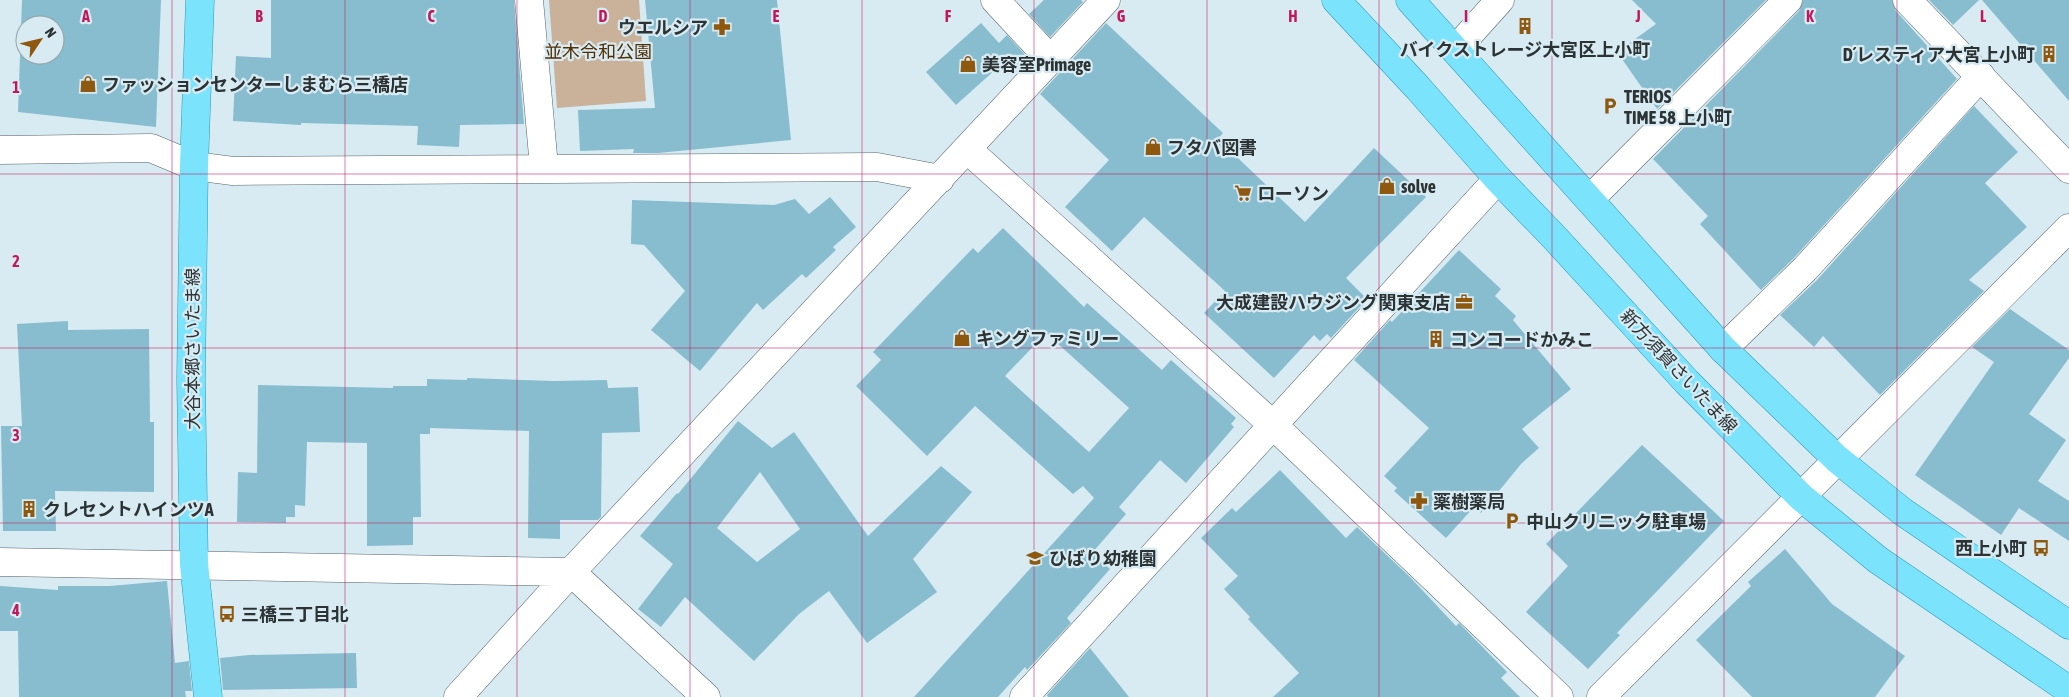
<svg xmlns="http://www.w3.org/2000/svg" width="2069" height="697" font-family="'Asap Condensed','Noto Sans JP',sans-serif">
<rect width="100%" height="100%" fill="#d9ebf2"/>
<path fill="#c9b19a" d="M549,0H639L646,101L557,108Z"/>
<path fill="#87bdce" fill-rule="evenodd" d="M22,0H161L156,127L18,112ZM25,25H55V55H25Z
M271,0H514L524,124L460,125L459,147L417,145L418,126L301,123V125L233,121L236,56L271,58Z
M645,0H777L791,140L658,153H633L634,149L580,151L578,110L655,108Z
M1044,0H1081L1083,2L1050,37L1029,14Z
M1632,0H1766L1657,109L1617,52L1656,24Z
M1803,0H1892L1896,11L1957,79L1794,258L1761,290L1700,224L1708,216L1653,159L1799,11Z
M1929,0H1979L1953,25Z
M1982,0H2069V101Z
M981,23L999,43L1007,35L1029,59L1017,72L1005,61L956,105L926,72Z
M1106,23L1223,133L1218,139L1305,222L1374,148L1426,197L1346,278L1367,299L1331,338L1327,334L1320,341L1314,335L1274,378L1204,313L1225,291L1144,217L1112,251L1065,207L1109,160L1040,94Z
M1974,106L2018,152L1985,183L2027,227L1969,280L1984,291L1880,395L1823,336L1814,347L1780,315L1817,280Z
M830,197L856,227L833,247L836,250L806,278L802,274L763,310L757,303L700,371L651,330L685,291L644,245L631,244L632,200L774,205L795,199L809,214Z
M1003,228L1084,307L1087,303L1162,370L1171,360L1236,418L1231,424L1234,427L1186,483L1160,460L1119,507L1126,514L1092,553L1110,569L1067,618L1071,623L1027,670L1025,667L998,697H914L1094,498L1083,486L1073,494L975,406L927,456L856,386L881,360L873,352L973,248L978,253ZM1046,333L1129,408L1089,452L1005,376Z
M1459,250L1501,289L1495,296L1516,316L1513,320L1571,389L1522,429L1539,448L1521,464L1481,513L1474,507L1446,538L1394,491L1397,488L1384,476L1429,428L1354,360L1390,320L1392,322Z
M2010,309L2069,350V358L2029,414L2066,440L2038,481L2069,501V541L2019,508L2001,535L1915,475L1994,362L1972,347Z
M68,321V330L149,329L150,422H154V492L55,491L56,531H3L1,426H22L17,324Z
M467,378L554,381L607,380L608,388L638,387L640,432L602,433L601,517L598,520H560V539L528,538L529,431L430,428V434H420L421,517H413V545L367,546V443L307,442L305,506L295,505V517H286V523L237,522L238,472L257,473L258,385L393,388V386H427V379L467,380Z
M738,421L772,448L794,432L868,536L941,466L972,492L913,559L937,592L867,643L829,591L799,614L754,661L685,597L661,627L638,609L673,564L640,536L677,493L678,494ZM760,472L800,529L757,562L717,528Z
M1642,445L1724,521L1617,633L1620,635L1588,669L1526,612L1568,566L1546,544Z
M1280,470L1346,538L1357,527L1410,577L1456,626L1459,623L1507,672L1501,678L1520,697H1273L1299,673L1248,619L1250,617L1224,589L1238,576L1201,538L1232,508L1236,512Z
M1785,549L1832,604L1905,656L1875,697H1752L1696,640L1751,586L1748,582Z
M167,581L175,663L189,661L192,691H185L186,697H19L18,631H0V586L58,590V586H110Z
M1090,648L1129,697H1048L1047,695Z
M356,653L357,688L223,690L220,658L249,655Z"/>
<g fill="none" stroke-linecap="round" stroke-linejoin="round">
<g stroke="#536369" stroke-width="29">
<path id="minor" d="M529,0L544,167
M995,0L1051,60
M1907,0L2069,169
M1456,49L1500,0
M967,149L1273,425L1559,697
M0,150L151,148L194,166L233,171L877,167L940,179
M1590,199L1788,0
M1723,349L1805,269L1981,76
M0,562L571,572L706,697
M458,697L571,572L1106,0
M1024,697L1498,179
M1601,697L2069,228"/>
</g>
<g stroke="#279ab5" stroke-width="29">
<path id="major" d="M200,0L194,166L191,379L194,564L208,697
M1336,0L1418,88L1498,179L1554,237L1687,382L1801,497L1878,560L2069,690
M1410,0L1723,349L1837,459L1903,512L2069,625"/>
</g>
<use href="#minor" stroke="#fff" stroke-width="28"/>
<use href="#major" stroke="#7ce3fc" stroke-width="28"/>
</g>
<path fill="none" stroke="#c2185b" stroke-width="1" stroke-opacity="0.55" d="M172,0V697M345,0V697M517,0V697M690,0V697M862,0V697M1034,0V697M1207,0V697M1379,0V697M1552,0V697M1724,0V697M1897,0V697M0,174H2069M0,348H2069M0,523H2069"/>
<defs>
<g id="building-bare" transform="scale(1.35)"><path d="M-4-6H4V6H1V3H-1V6H-4ZM-2.5-4.3h1.7v1.8h-1.7ZM.8-4.3h1.7v1.8H.8ZM-2.5-1h1.7V.8h-1.7ZM.8-1h1.7V.8H.8Z" fill="#8f580f" stroke="#d9ebf2" stroke-width="2.5" paint-order="stroke"/></g>
<g id="pharmacy-bare" transform="scale(1.35)"><path d="M-2-6h4v4h4v4h-4v4h-4v-4h-4v-4h4Z" fill="#8f580f" stroke="#d9ebf2" stroke-width="2.5" paint-order="stroke"/></g>
<g id="shop-bare" transform="scale(1.35)"><path d="M-5-2.5h2.3a2.7 3.5 0 0 1 5.4 0H5L5.5 6h-11ZM-1.5-2.5h3a1.5 2.3 0 0 0-3 0Z" fill="#8f580f" stroke="#d9ebf2" stroke-width="2.5" paint-order="stroke"/></g>
<g id="parking-bare" transform="scale(1.35)"><path d="M-3.5-5.5H1a3.5 3.5 0 0 1 0 7H-1V5.5H-3.5ZM-1-3.4V-.6H.8a1.4 1.4 0 0 0 0-2.8Z" fill="#8f580f" stroke="#d9ebf2" stroke-width="2.5" paint-order="stroke"/></g>
<g id="supermarket-bare" transform="scale(1.35)"><path d="M-6-5.5h2.5l.6 2H6L4.5 2H-2.5L-4.4-4H-6ZM-1.5 3.2a1.3 1.3 0 1 0 .1 0ZM3 3.2a1.3 1.3 0 1 0 .1 0Z" fill="#8f580f" stroke="#d9ebf2" stroke-width="2.5" paint-order="stroke"/></g>
<g id="office-bare" transform="scale(1.35)"><path d="M-6-3h4V-5.5h4V-3h4V5H-6ZM-1-4.5V-3h2v-1.5ZM-6 0V1H6V0Z" fill="#8f580f" stroke="#d9ebf2" stroke-width="2.5" paint-order="stroke"/></g>
<g id="bus-bare" transform="scale(1.35)"><path d="M-5-6H5V4H4V6H2V4H-2V6H-4V4H-5ZM-3.5-4V0h7V-4ZM-3.5 1.2v1.5H-2V1.2ZM2 1.2v1.5H3.5V1.2Z" fill="#8f580f" stroke="#d9ebf2" stroke-width="2.5" paint-order="stroke"/></g>
<g id="school-bare" transform="scale(1.35)"><path d="M0-5L7-2L0 1L-7-2ZM-4 1L0 2.5L4 1V4Q0 6-4 4Z" fill="#8f580f" stroke="#d9ebf2" stroke-width="2.5" paint-order="stroke"/></g>
</defs>
<g fill-rule="evenodd">
<use href="#building-bare" x="1525" y="26"/>
<use href="#pharmacy-bare" x="722" y="27"/>
<use href="#building-bare" x="2049" y="54"/>
<use href="#shop-bare" x="968" y="64"/>
<use href="#shop-bare" x="88" y="84"/>
<use href="#parking-bare" x="1610" y="106"/>
<use href="#shop-bare" x="1153" y="147"/>
<use href="#shop-bare" x="1387" y="186"/>
<use href="#supermarket-bare" x="1243" y="193"/>
<use href="#office-bare" x="1464" y="302"/>
<use href="#shop-bare" x="962" y="338"/>
<use href="#building-bare" x="1436" y="339"/>
<use href="#pharmacy-bare" x="1419" y="501"/>
<use href="#building-bare" x="29" y="509"/>
<use href="#parking-bare" x="1512" y="521"/>
<use href="#bus-bare" x="2041" y="548"/>
<use href="#school-bare" x="1035" y="558"/>
<use href="#bus-bare" x="227" y="614"/>
</g>
<g text-anchor="middle" dominant-baseline="central" stroke-width="4.5" stroke-linejoin="round" paint-order="stroke">
<g font-size="18" font-weight="bold" fill="#2b3335" stroke="#d9ebf2" text-anchor="start">
<text x="708" y="27" text-anchor="end">ウエルシア</text>
<text x="1525" y="49" text-anchor="middle">バイクストレージ大宮区上小町</text>
<text x="2035" y="54" text-anchor="end">D´レスティア大宮上小町</text>
<text x="982" y="64">美容室Primage</text>
<text x="102" y="84">ファッションセンターしまむら三橋店</text>
<text x="1624" y="96">TERIOS<tspan x="1624" dy="21">TIME 58 上小町</tspan></text>
<text x="1167" y="147">フタバ図書</text>
<text x="1401" y="186">solve</text>
<text x="1257" y="193">ローソン</text>
<text x="1450" y="302" text-anchor="end">大成建設ハウジング関東支店</text>
<text x="976" y="338">キングファミリー</text>
<text x="1450" y="339">コンコードかみこ</text>
<text x="1433" y="501">薬樹薬局</text>
<text x="43" y="509">クレセントハインツA</text>
<text x="1526" y="521">中山クリニック駐車場</text>
<text x="2027" y="548" text-anchor="end">西上小町</text>
<text x="1049" y="558">ひばり幼稚園</text>
<text x="241" y="614">三橋三丁目北</text>
</g>
<g font-size="18" fill="#512f03" stroke="#d9ebf2">
<text x="598" y="51">並木令和公園</text>
</g>
<g font-size="18" fill="#2b3335" stroke="#d9ebf2">
<text transform="translate(192 349) rotate(-90)">大谷本郷さいたま線</text>
<text transform="translate(1679 371) rotate(47)">新方須賀さいたま線</text>
</g>
</g>
<g font-size="16" text-anchor="middle" font-weight="bold" fill="#c2185b" stroke="#d9ebf2" stroke-width="4.5" stroke-linejoin="round" paint-order="stroke">
<text x="86" y="22">A</text>
<text x="259" y="22">B</text>
<text x="431" y="22">C</text>
<text x="603" y="22">D</text>
<text x="776" y="22">E</text>
<text x="948" y="22">F</text>
<text x="1121" y="22">G</text>
<text x="1293" y="22">H</text>
<text x="1466" y="22">I</text>
<text x="1638" y="22">J</text>
<text x="1810" y="22">K</text>
<text x="1983" y="22">L</text>
<text x="16" y="93">1</text>
<text x="16" y="267">2</text>
<text x="16" y="441">3</text>
<text x="16" y="616">4</text>
</g>
<g transform="translate(40 40) rotate(55)"><circle r="24" fill="#d9ebf2" stroke="#93a1a6"/>
<path d="M0-4L9 19L0 12L-9 19Z" fill="#8f580f"/>
<text y="-8" font-size="14" font-weight="bold" text-anchor="middle" fill="#2b3335">N</text>
</g>
</svg>
